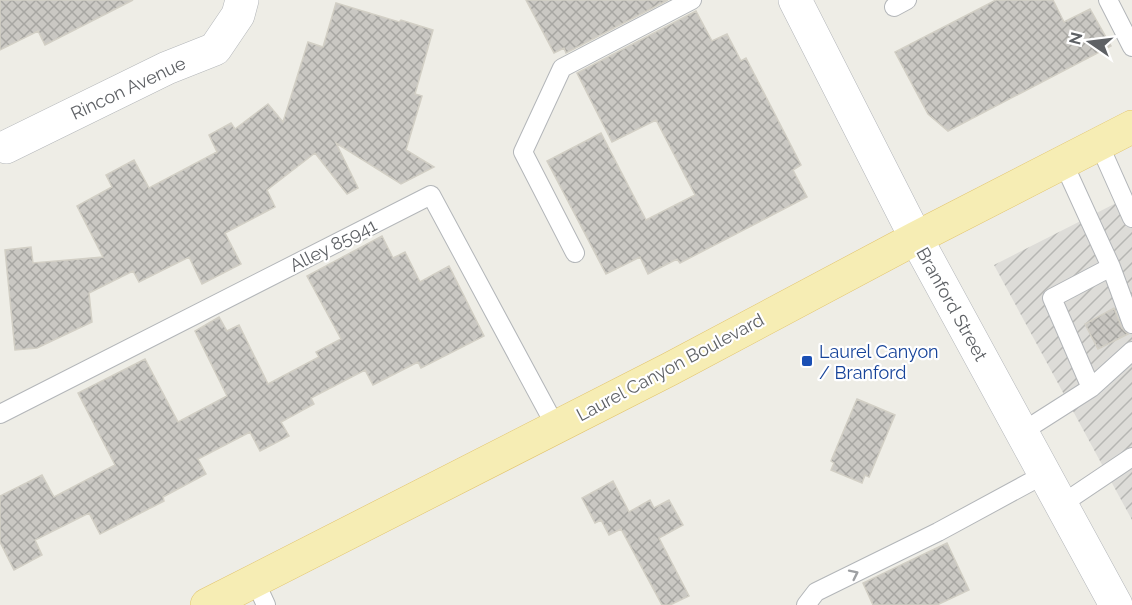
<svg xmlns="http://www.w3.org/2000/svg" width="1132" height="605" font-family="Raleway,sans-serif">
<defs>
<pattern id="industrial-furrows" width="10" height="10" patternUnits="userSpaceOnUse" patternTransform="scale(1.5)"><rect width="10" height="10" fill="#dddcd8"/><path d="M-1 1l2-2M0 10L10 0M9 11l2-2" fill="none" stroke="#b6b6b3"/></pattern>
<pattern id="building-cross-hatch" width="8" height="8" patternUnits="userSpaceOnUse" patternTransform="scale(1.5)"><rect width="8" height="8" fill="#cac8c3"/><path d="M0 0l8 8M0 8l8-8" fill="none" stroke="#a7a6a2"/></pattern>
</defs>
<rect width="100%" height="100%" fill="#eeede6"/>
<path fill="url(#industrial-furrows)" d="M1132,195V520L994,265Z"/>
<path fill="url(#building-cross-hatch)" stroke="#d2cfc5" stroke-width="1.5" d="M0,0H133L45,45L38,31L0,50Z
M526,0H668L566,53L564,48L554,53Z
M996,0H1053L1064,22L1090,9L1111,46L948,131L928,114L895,52Z
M336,3L399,22L401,20L433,30L415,94L422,96L406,150L434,167L401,184L336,143L358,188L347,194L315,153L267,190L275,207L225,233L241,264L202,284L189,257L139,282L133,271L89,293L92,322L37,348L15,350L5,250L31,247L33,263L103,257L77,206L112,187L106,175L134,160L149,188L217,152L209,135L231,123L235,129L268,104L283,122L308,42L323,47Z
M696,11L712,41L727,34L741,61L746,58L801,165L793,170L807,197L680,263L677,259L648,274L640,257L606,274L547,161L601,133L646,220L695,195L656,120L612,142L577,73Z
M382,236L393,258L405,252L420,282L449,266L484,336L421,368L418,362L373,385L365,370L311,398L314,404L281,422L289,436L260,451L250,432L198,459L206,474L163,497L164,501L100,534L89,513L35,540L42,555L14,570L0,542V496L42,475L54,497L115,465L78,393L145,359L178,422L227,396L195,331L219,317L227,331L239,325L268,384L319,357L316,352L341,339L307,276Z
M1114,308L1122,328L1128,334L1098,349L1085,324Z
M857,399L895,415L869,477L865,475L862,483L831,470L834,463L831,461Z
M613,481L629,512L650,500L654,508L669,500L683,525L659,538L689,596L670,605H662L621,529L609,535L601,520L595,523L582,498Z
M947,543L969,590L937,605H873L863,583Z"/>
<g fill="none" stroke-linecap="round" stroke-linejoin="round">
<g stroke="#b3b6b9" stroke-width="20">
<path id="lane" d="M1108,0L1132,47
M894,7L907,0
M1099,144L1132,218
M1063,162L1111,267L1132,324
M575,253L523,152L562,68L692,0
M1091,388L1132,351
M0,414L431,195L556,427
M1022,432L1091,388L1052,298L1111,267
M1062,504L1132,457
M255,581L266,605
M806,605L816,592L938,532L1045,474"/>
</g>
<g stroke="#b3b6b9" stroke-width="34">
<path id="street" d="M6,147L167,68L215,49L238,15L242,0"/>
</g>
<g stroke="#b2b5b9" stroke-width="34">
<path id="secondary" d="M795,0L916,238L1116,605"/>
</g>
<g stroke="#e2c46c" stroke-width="34">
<path id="primary" d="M207,605L670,369L916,238L1132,127"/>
</g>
<use href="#lane" stroke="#fff" stroke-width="18"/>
<use href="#street" stroke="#fff" stroke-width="33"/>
<use href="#secondary" stroke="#fff" stroke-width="33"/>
<use href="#primary" stroke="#f6edb4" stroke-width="33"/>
</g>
<defs><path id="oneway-chevron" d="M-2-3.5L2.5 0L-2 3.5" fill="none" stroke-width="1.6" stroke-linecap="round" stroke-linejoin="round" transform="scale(1.5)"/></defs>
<use stroke="#9ea0a3" href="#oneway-chevron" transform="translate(854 574) rotate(-26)"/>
<rect fill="#1a4fb4" stroke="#fff" stroke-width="2" x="801" y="355" width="12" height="12" rx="3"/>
<g text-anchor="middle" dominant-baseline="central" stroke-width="4.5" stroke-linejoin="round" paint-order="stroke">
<g font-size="18" fill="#5e6165" stroke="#fff">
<text transform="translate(128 88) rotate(-25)">Rincon Avenue</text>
<text transform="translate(333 245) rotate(-27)">Alley 85941</text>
<text transform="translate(952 304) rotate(61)">Branford Street</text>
<text transform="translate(670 367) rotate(-28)">Laurel Canyon Boulevard</text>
</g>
<g font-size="18" fill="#164399" stroke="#fff" text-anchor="start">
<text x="819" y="351">Laurel Canyon<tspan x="819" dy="21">/ Branford</tspan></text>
</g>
</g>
<g transform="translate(1090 42) rotate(284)" stroke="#ffffff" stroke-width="4.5" paint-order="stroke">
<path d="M0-4.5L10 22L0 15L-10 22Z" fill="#5e6165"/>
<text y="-9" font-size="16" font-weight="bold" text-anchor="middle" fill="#5e6165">N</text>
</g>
</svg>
